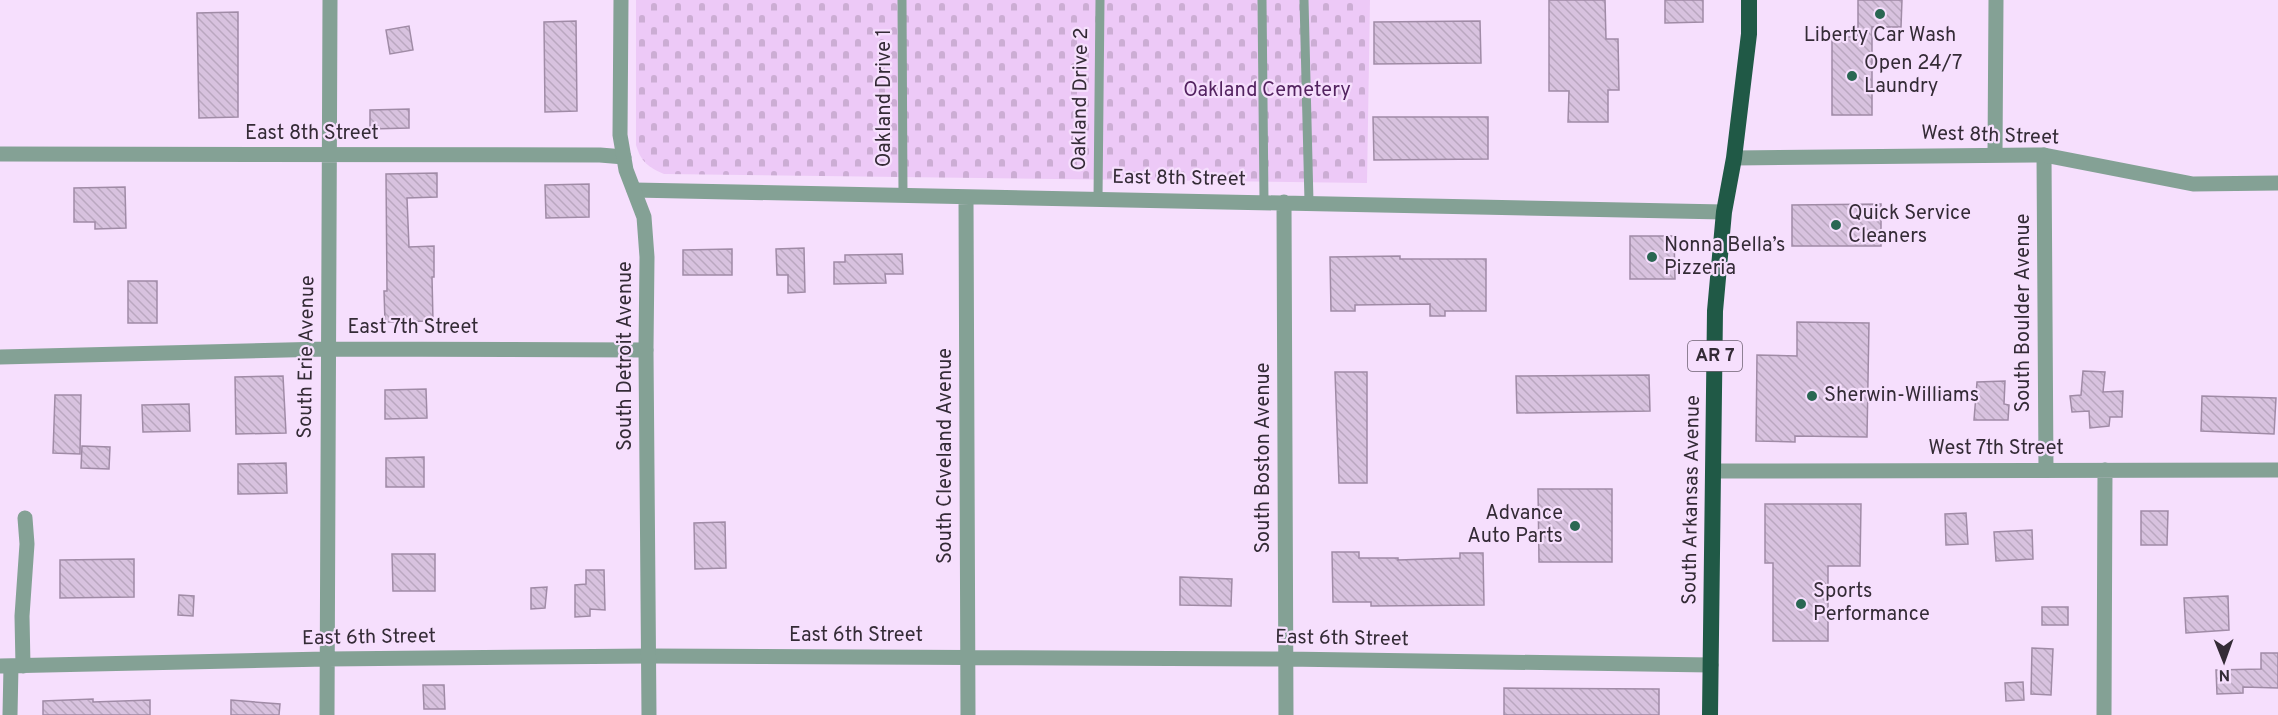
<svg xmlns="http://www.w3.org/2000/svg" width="2278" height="715" font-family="Overpass,sans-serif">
<defs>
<pattern id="cemetery-stones" width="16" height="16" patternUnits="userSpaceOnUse" patternTransform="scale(1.5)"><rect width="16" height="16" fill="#edc9f7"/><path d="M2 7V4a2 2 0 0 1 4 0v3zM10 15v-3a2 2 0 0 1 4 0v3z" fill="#ccadd4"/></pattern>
<pattern id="building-back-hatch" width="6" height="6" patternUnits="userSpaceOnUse" patternTransform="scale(1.5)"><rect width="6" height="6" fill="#d8c2df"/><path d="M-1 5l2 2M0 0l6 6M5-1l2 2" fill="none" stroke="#baa7c0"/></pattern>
</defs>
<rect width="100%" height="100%" fill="#f6dffd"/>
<path fill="url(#cemetery-stones)" d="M636,0H1370L1367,183L664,174C648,167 641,162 636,145Z"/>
<path fill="url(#building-back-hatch)" stroke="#a08ba6" stroke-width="1.5" d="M1549,0H1605L1606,39H1618L1619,90H1608V122H1568L1569,91H1549Z
M1665,0H1703V22L1665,23Z
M1858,0H1902L1901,27H1872V115H1832V37H1858Z
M238,12V117L199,118L197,13Z
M576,21L577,111L545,112L544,22Z
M1480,21L1481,63L1374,64V22Z
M409,26L413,50L390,54L386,30Z
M409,109V128L370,129V110Z
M1373,117H1488V159L1374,160Z
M437,173V197L407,198L409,247L434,246V277H432L433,321L385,322L384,291H387L386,174Z
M589,184V217L546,218L545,185Z
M125,187L126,228L95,229V222H74V188Z
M1881,204V246H1792V205Z
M1630,236H1674L1675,279H1630Z
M804,248L805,292L788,293V275H777L776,249Z
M732,249V275H683V250Z
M902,254L903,274H885L886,283L834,284V262H845V255Z
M1400,256V259H1486V311H1445V316H1430V304L1355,305V311H1331L1330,257Z
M128,281H157V323H128Z
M1797,322L1869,323L1867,437L1795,436V442L1756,441L1757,355L1797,356Z
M2083,371L2105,372L2103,392L2123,391L2122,417H2110L2109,426L2090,428L2089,411L2072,412L2070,396L2081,395Z
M1335,372H1367V483H1339Z
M1649,375L1650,411L1517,413L1516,376Z
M283,376L286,433L236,434L235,377Z
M2005,381L2004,404L2009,405L2008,420H1974L1977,382Z
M426,389L427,418L385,419V390Z
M55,395H81L80,454L53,453Z
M2202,396L2276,398L2274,434L2201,431Z
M189,404L190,431L143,432L142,405Z
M82,446L110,447L109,469L81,468Z
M424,457V487H386V458Z
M286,463L287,493L238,494V464Z
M1538,489H1612V562H1539Z
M1765,504H1861L1860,566H1828V641H1773V563H1765Z
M2141,511H2168L2167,545H2141Z
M1966,513L1968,544L1946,545L1945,514Z
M725,522L726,568L695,569L694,523Z
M2032,530L2033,559L1996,561L1994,532Z
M1332,552H1359V558H1398V560L1460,558V553H1483L1484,605L1371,606V602H1333Z
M392,554H435V591H393Z
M134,559V597L60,598V560Z
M586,570H604L605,610L590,609V616L575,617V585L586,584Z
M1180,577L1232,579L1231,606L1180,605Z
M547,587L545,608L531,609V588Z
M179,595L194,596L193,616L178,615Z
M2228,596L2229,630L2186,633L2184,598Z
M2042,607H2068V625H2042Z
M2032,648L2053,649L2051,695L2031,694Z
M2261,653H2278V688L2243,687V693L2217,694L2216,670L2261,669Z
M2023,682L2024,700L2006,701L2005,683Z
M423,685H444L445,709H424Z
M1504,688L1659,689V715H1504Z
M93,699V702L150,700V715H43V701Z
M231,700L280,704L279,715H231Z"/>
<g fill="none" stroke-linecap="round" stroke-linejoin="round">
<path stroke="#84a195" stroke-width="9" d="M902,0L903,195
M1262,0L1264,201
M1304,0L1309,202
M1098,199L1100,0"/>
<path stroke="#84a195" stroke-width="15" d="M0,154L600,155L624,157
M1995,154L1996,0
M2044,155L2046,470
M634,190L1724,212
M966,197L968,715
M1284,202L1286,715
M0,357L327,349L646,350
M1714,471L2278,470
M0,666L327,659L649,656L1285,659L1711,665
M23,666L22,616L27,544L25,518
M10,715L11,666
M327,715L330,0
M2104,715L2105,470"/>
<path stroke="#84a195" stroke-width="15" d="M621,0L620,135L626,170L644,217L647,257L646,350L649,715
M1734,158L2044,155L2193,184L2278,183"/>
<path stroke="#205946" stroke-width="16" d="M1710,715L1715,311L1724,212L1734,158L1749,34V0"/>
</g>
<g fill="#2a6753" stroke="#f6dffd" stroke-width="2">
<circle cx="1880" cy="14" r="6"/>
<circle cx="1852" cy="76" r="6"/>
<circle cx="1836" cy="225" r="6"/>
<circle cx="1652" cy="257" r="6"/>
<circle cx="1812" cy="396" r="6"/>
<circle cx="1575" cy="526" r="6"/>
<circle cx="1801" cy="604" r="6"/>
</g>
<g text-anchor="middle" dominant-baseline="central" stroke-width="4.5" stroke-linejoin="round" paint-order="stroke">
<rect fill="#f6dffd" stroke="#6e6172" stroke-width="1.5" x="1688" y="341" width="54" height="30" rx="4.5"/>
<g font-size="18" font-weight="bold" fill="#342b36">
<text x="1715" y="356">AR 7</text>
</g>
<g font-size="20" fill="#342b36" stroke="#f6dffd" text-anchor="start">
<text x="1880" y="36" text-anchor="middle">Liberty Car Wash</text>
<text x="1864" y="64">Open 24/7<tspan x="1864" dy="23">Laundry</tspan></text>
<text x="1848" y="214">Quick Service<tspan x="1848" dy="23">Cleaners</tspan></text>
<text x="1664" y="246">Nonna Bella’s<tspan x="1664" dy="23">Pizzeria</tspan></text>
<text x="1824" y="396">Sherwin-Williams</text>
<text x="1563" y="514" text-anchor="end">Advance<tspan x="1563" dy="23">Auto Parts</tspan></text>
<text x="1813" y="592">Sports<tspan x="1813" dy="23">Performance</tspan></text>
</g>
<g font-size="20" fill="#532360" stroke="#f6dffd">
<text x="1267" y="91">Oakland Cemetery</text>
</g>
<g font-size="20" fill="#342b36" stroke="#f6dffd">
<text transform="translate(885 98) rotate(-90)">Oakland Drive 1</text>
<text transform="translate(1081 99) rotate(-89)">Oakland Drive 2</text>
<text x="312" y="134">East 8th Street</text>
<text transform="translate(1990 136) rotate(2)">West 8th Street</text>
<text transform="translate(1179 179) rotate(1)">East 8th Street</text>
<text transform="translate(2024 313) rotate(-90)">South Boulder Avenue</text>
<text x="413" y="328">East 7th Street</text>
<text transform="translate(626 356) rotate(-90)">South Detroit Avenue</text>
<text transform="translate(307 357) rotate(-89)">South Erie Avenue</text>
<text x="1996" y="449">West 7th Street</text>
<text transform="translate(946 456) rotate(-90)">South Cleveland Avenue</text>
<text transform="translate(1264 458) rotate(-90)">South Boston Avenue</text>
<text transform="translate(1692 500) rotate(-89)">South Arkansas Avenue</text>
<text x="856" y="636">East 6th Street</text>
<text transform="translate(369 638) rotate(-1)">East 6th Street</text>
<text transform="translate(1342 639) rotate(1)">East 6th Street</text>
</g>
</g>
<g transform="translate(2224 661) rotate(179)" stroke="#f6dffd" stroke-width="4.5" paint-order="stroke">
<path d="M0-4.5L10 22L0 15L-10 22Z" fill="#342b36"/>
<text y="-9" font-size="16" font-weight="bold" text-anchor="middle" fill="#342b36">N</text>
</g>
</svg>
